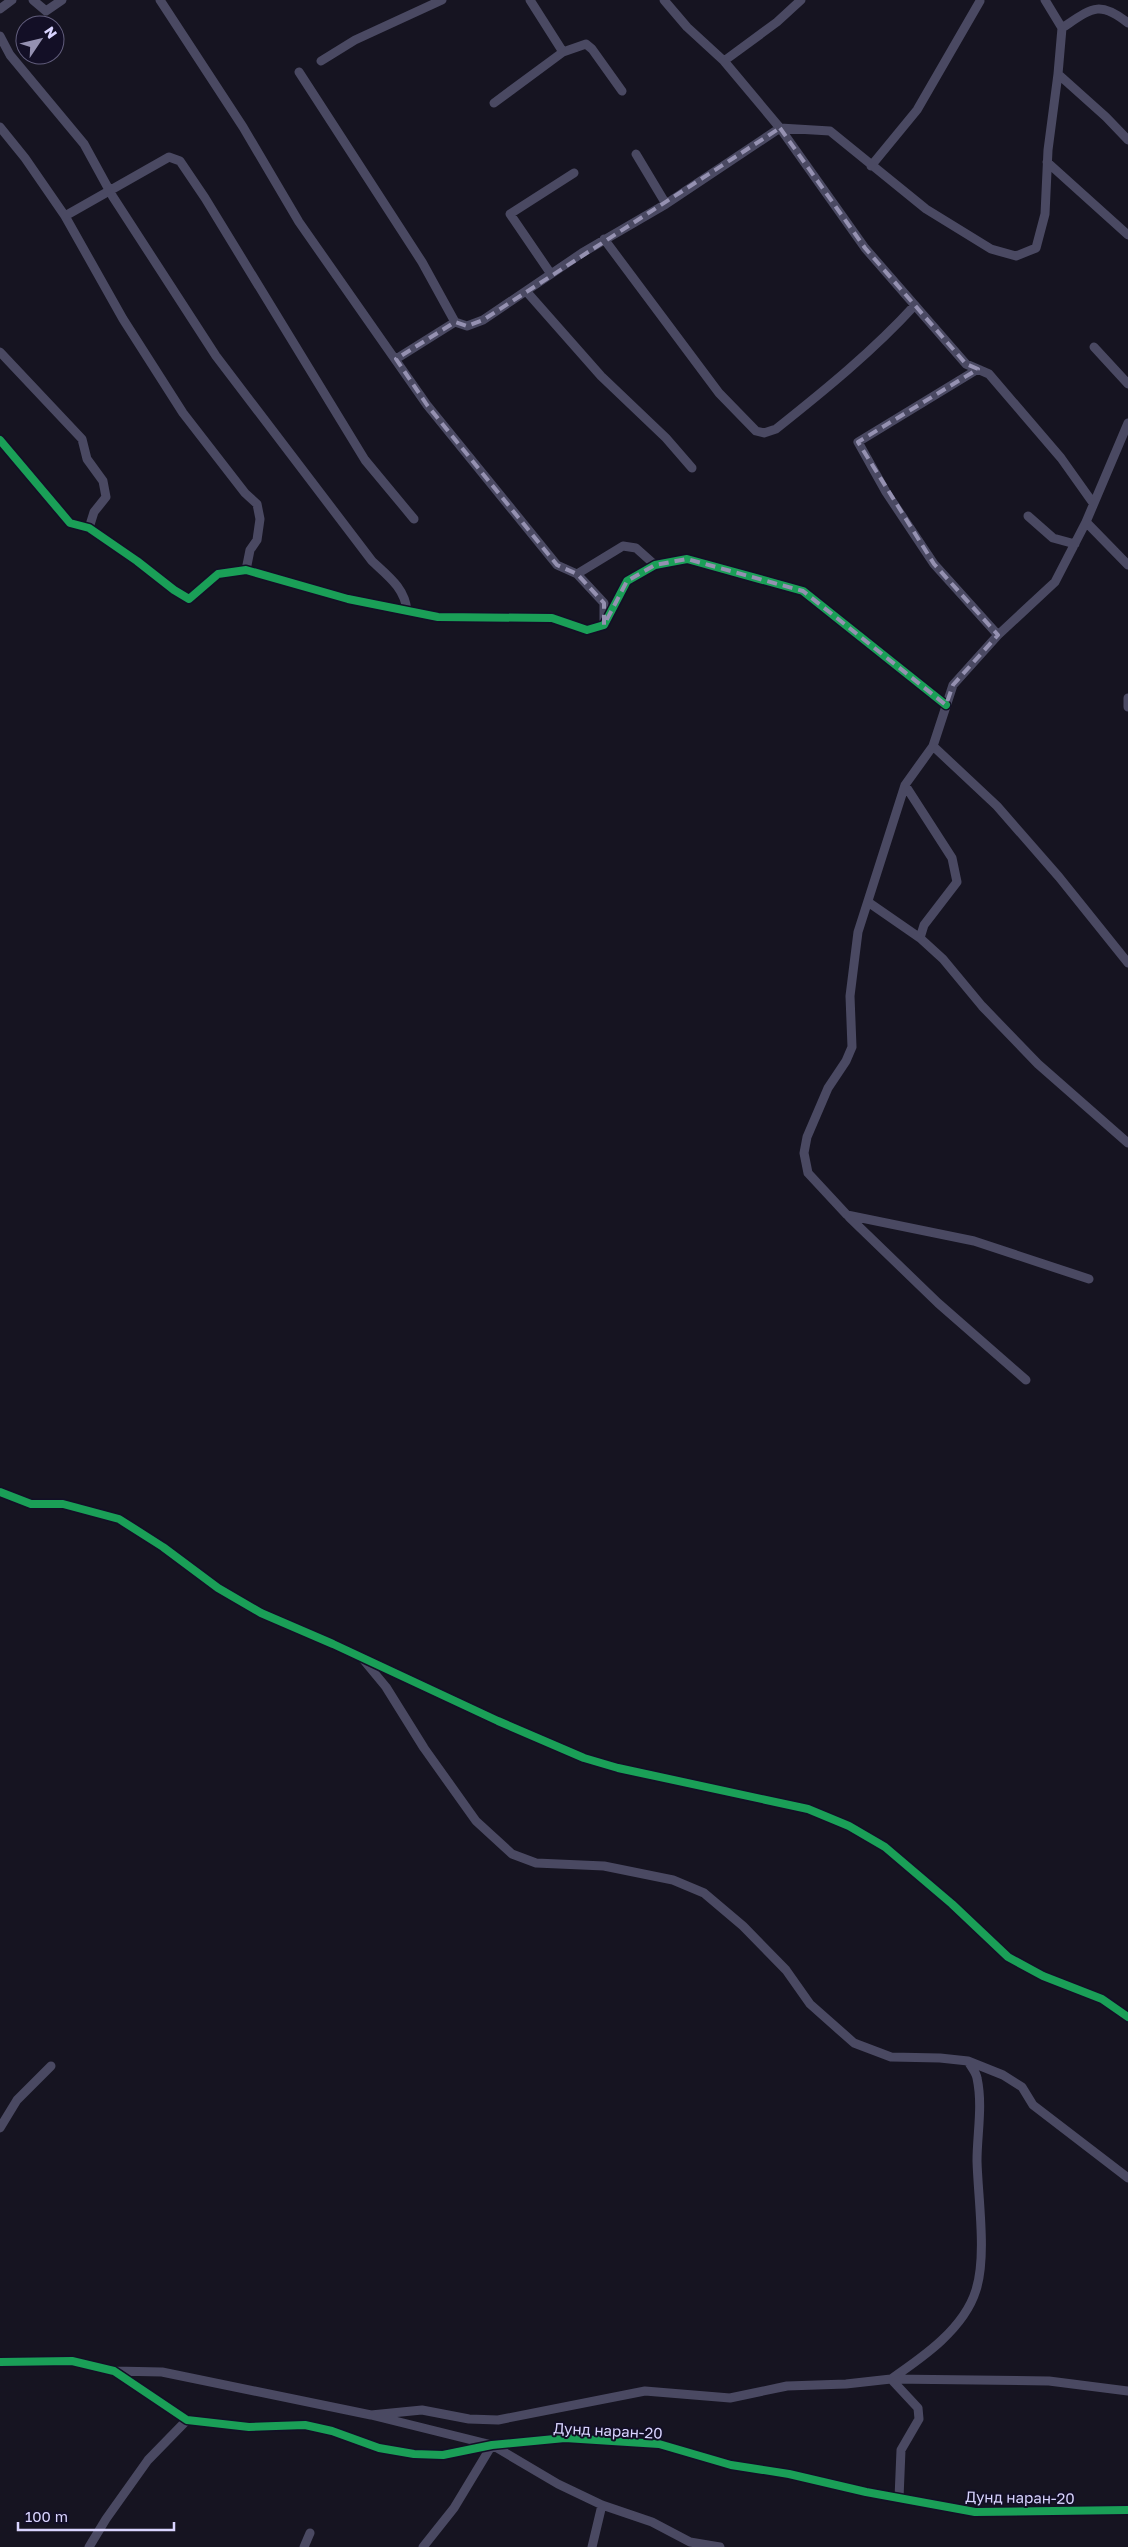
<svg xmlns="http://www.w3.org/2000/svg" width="1128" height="2547" font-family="'Golos Text',sans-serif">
<rect width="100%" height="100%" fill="#161421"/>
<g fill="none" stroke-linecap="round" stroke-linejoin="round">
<path stroke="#4a4962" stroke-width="9" d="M33,0L46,11L62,0
M160,0L243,127L299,222L427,405L557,565L577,574L604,603V622
M530,0L563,52L586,44L592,49L622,91
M664,0L687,27L724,61L780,128L865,248L966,364L989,374L1061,458L1093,503
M1045,0L1062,28L1058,74L1106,117L1128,140
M0,9L12,0
M1062,28C1092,8 1099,0 1128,23
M0,36L10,55L84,144L113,197L216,356L372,561C388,576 405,588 407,611
M321,61L355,40L442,0
M724,61L777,22L801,0
M299,72L422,262L455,322
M494,103L563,52
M0,127L25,158L65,216L123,319L183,413L245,493L257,504L260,519L257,540L250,550L246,570
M636,154L666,204
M1047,162L1128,235
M871,166L917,110L980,1
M65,216L169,157L180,161L205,198L365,460L414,519
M604,239L719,393L756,431L764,433L776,429C825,390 873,351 915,305
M551,274L510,214L574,173
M526,291L601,376L666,438L692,468
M1094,347L1128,384
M0,352L82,439L87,459L103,481L106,497L94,512L89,528
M396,359L455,322L467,326L483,320L582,253L666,204L780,128L830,131L926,209L991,249L1016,256L1036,248L1045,214L1048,150L1058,74
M978,369L858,442L886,492L934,564L998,635
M1128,423L1086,522L1055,582L998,635L953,685L933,746L997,806L1059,877L1128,963
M0,440L70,523L89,528L137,561L174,590L189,599L218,574L246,570L348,599L438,617L552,618L587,630L604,625L627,581L655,565L687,559L803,591L946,705
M1028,516L1053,538L1075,544
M1086,522L1128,565
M577,574L623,546L636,548L655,565
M1128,698V707
M933,746L905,785L858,932L850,996L852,1047L846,1061L828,1088L807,1137L804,1153L808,1173L847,1215L974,1241L1089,1279
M905,785L952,858L957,882L924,925L920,938
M868,902L920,938L943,959L982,1006L1038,1064L1128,1143
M849,1217L938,1303L1026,1380
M0,1492L31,1504H63L119,1519L163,1547L218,1588L261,1613L333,1644L498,1721L584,1758L618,1768L808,1809L849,1826L885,1847L952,1904L1008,1957L1043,1976L1102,1999L1128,2017
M362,1658L386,1687L424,1748L476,1821L512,1854L536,1863L604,1866L673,1880L704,1893L743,1926L786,1970L810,2004L854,2043L891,2057L940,2058L968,2061L1003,2075L1022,2087L1033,2105L1128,2178
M0,2128L17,2100L51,2066
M0,2362L72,2361L114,2371L187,2420L249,2427L305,2425L332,2431L379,2448L414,2454L443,2455L492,2445L565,2438L659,2444L731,2465L789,2474L866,2492L975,2512L1128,2510
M114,2371L162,2372L371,2415L492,2445L558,2484L602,2505L652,2522L690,2542L720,2547
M371,2415L422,2410L469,2419L498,2420L645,2391L730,2398L787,2386L846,2384L891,2379L1049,2381L1128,2391
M899,2498L901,2450L919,2419L918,2408L891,2379C923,2357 964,2329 976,2290C987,2256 978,2198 977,2161C977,2134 983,2106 977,2078C976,2072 971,2067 968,2061
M89,2547L106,2519L148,2460L187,2420
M304,2547L310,2533
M423,2547L454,2508L492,2445
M592,2547L602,2505"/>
<g stroke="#130f26" stroke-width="11">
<path id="cycleway" d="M0,440L70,523L89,528L137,561L174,590L189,599L218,574L246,570L348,599L438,617L552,618L587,630L604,625L627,581L655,565L687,559L803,591L946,705
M0,1492L31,1504H63L119,1519L163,1547L218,1588L261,1613L333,1644L498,1721L584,1758L618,1768L808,1809L849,1826L885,1847L952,1904L1008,1957L1043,1976L1102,1999L1128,2017
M0,2362L72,2361L114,2371L187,2420L249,2427L305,2425L332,2431L379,2448L414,2454L443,2455L492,2445L565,2438L659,2444L731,2465L789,2474L866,2492L975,2512L1128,2510"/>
</g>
<use href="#cycleway" stroke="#1a9f57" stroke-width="8"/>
</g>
<path fill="none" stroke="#9591b1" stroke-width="4" stroke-dasharray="10 6" stroke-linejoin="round" d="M780,128L865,248L966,364L978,369L858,442L934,564L998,635L953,685L946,705L803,591L687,559L655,565L627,581L604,625V603L577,574L557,565L427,405L396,359L455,322L467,326L483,320Z"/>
<g text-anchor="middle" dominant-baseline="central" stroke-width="4" stroke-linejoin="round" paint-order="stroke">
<g font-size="15" fill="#d9d4ff" stroke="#130f26">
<text transform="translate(608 2430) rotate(3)">Дунд наран-20</text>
<text transform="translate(1020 2497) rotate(1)">Дунд наран-20</text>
</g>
</g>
<g transform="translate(40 40) rotate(55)"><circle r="24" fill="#130f26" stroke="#625e7d"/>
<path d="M0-4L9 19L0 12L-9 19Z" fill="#9591b1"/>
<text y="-8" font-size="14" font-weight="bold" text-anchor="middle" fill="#d9d4ff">N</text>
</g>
<path d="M18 2522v8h156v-8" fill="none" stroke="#d9d4ff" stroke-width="2.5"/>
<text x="25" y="2522" font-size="15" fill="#d9d4ff" stroke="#130f26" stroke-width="4" paint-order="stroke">100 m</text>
</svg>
